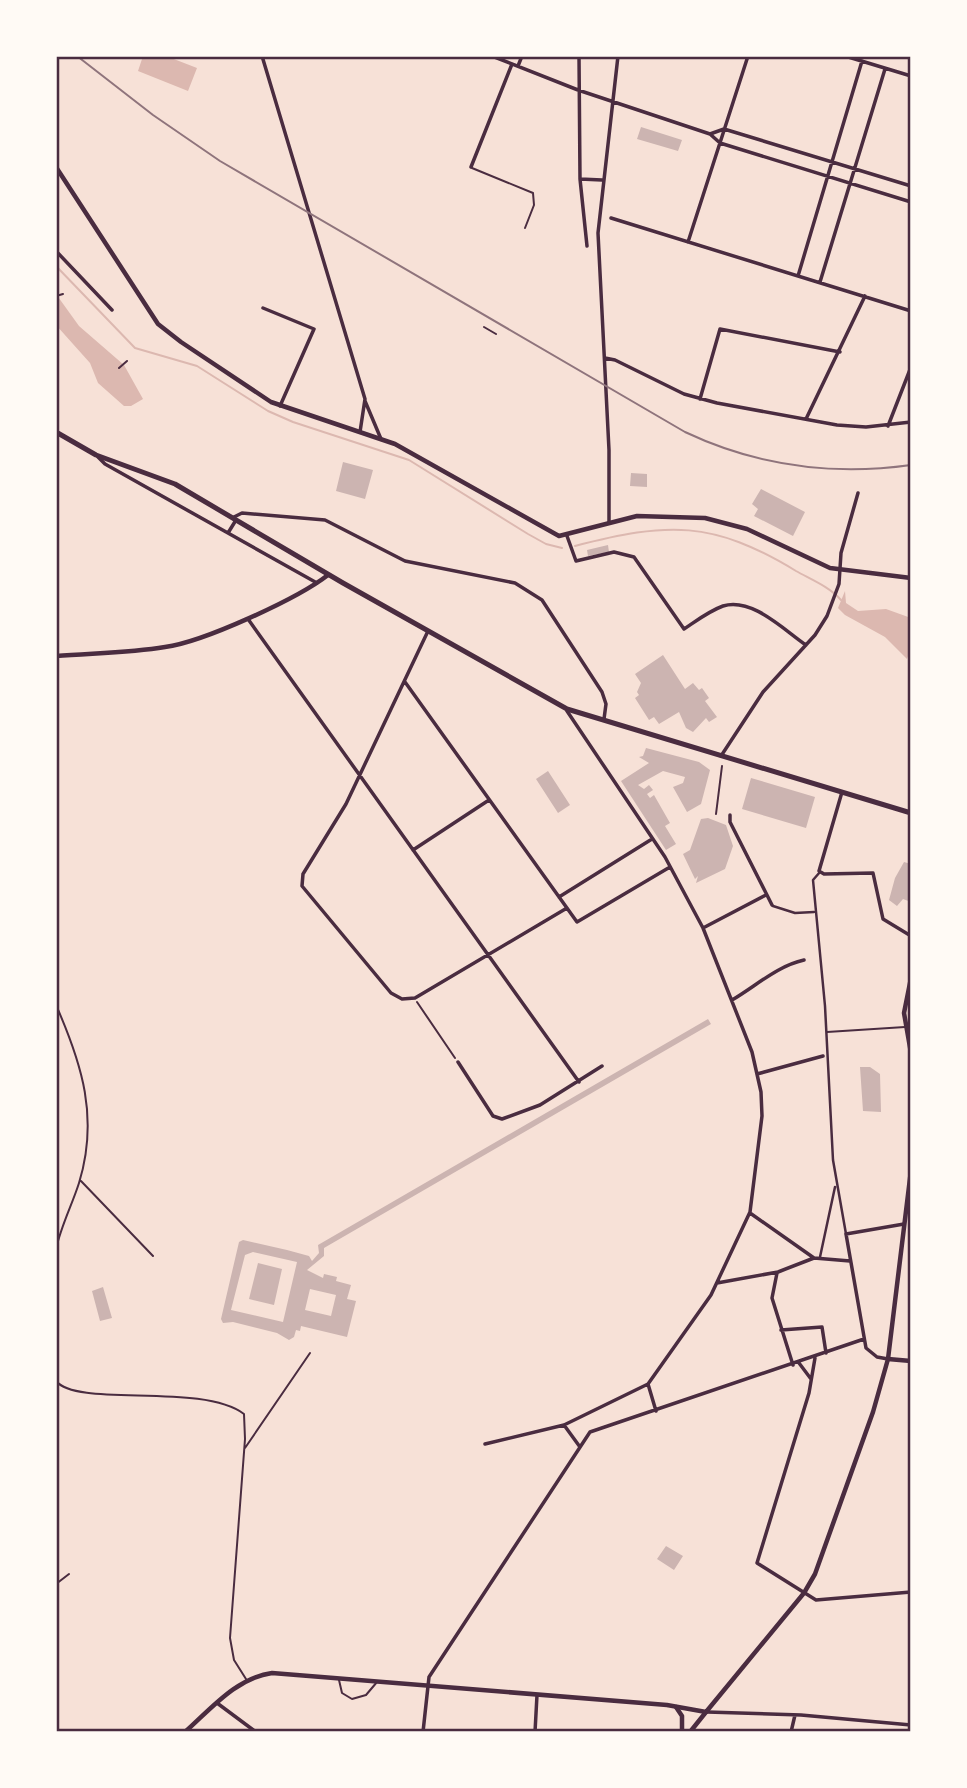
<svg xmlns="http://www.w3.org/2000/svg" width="967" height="1788" font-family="Poppins,sans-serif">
<rect width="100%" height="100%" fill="#f7e1d7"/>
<path fill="#dcb8b0" d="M143,56H166L197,68L188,91L138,71Z
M56,294L79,326L124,365L143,399L131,406H124L98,383L90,363L56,325Z
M845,591L846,603L858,611L886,609L911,618V648L907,659L885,637L845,615L838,608Z"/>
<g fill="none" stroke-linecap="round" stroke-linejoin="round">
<path stroke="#dcb8b0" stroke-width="2" d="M56,266L135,348L197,366L268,411L293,422L409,460L528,534L546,544L562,548
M575,546C668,522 712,520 796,571C810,579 830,587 841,600"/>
</g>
<path fill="#ccb4b1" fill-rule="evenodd" d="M641,127L682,140L678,151L637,139Z
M343,462L373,470L365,499L336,491Z
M631,473L647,474V487L630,486Z
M761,489L805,512L793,536L754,516L758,509L752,504Z
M608,545L609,552L588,556L587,550Z
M663,655L685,689L693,683L699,690L702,688L709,698L705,701L717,717L709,722L706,718L693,732L686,728L679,712L659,724L654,717L649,720L635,698L639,695L637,692L641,683L635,674Z
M646,748L699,762L710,770L701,804L687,812L673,787L683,783L685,777L663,771L638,785L644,789L649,785L653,790L647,794L650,798L654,795L670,823L665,826L676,844L666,850L621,781L649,763L639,757L643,756Z
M548,771L570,805L558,813L536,779Z
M751,778L815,797L806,828L742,809Z
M708,818L726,825L733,846L725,869L696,883L698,876L695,879L683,854L690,850L701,819Z
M904,862L911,864V902L903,899L897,906L889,900L895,878Z
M708,1019L711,1024L324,1248V1256L307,1270L323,1278L324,1274L337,1277L336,1281L351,1285L347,1299L356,1301L347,1337L301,1326L300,1331L296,1330L294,1337L289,1340L277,1333L233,1322L223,1323L221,1319L239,1242L243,1240L287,1250L309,1256L312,1261L319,1253L318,1245ZM253,1252L297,1262L283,1322L231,1310L245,1255ZM310,1289L336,1295L331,1316L305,1310Z
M860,1067H870L880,1074L881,1112L863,1111Z
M258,1263L282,1269L274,1305L249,1299Z
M103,1287L112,1318L100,1321L92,1291Z
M666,1546L683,1556L674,1570L657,1559Z"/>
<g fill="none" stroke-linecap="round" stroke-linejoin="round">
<path stroke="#4a2c40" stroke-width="2" d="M56,296L63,294
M484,327L496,334
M119,368L127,361
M716,814L722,766
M417,1002L455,1058
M56,1584L69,1574"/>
<path stroke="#4a2c40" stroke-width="2" d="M472,168L533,193L534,205L525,228
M56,1005C82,1064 99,1118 79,1183C72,1205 61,1226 56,1249
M827,1032L905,1027
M81,1181L153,1256
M56,1381C78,1408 201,1382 244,1414L245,1439L230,1638L234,1660L246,1679
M245,1448L310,1353
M339,1680L342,1693L352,1699L366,1695L377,1682"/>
<path stroke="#4a2c40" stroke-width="2.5" d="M820,872L813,880L825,1006L833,1160L846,1234
M773,906L795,913L814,912
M820,1257L835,1187"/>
<path stroke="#4a2c40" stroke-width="3.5" d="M262,56L365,399L360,432
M492,56L578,90L710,134L720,143L911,202
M579,56L580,179L587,246
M845,56L911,76
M518,66L522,56
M710,134L724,129L911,186
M471,167L512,64
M580,179L602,180
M611,218L911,311
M688,242L748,56
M56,251L112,310
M798,276L862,61
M820,282L885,69
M263,308L314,329L280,406
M605,358L615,360L684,394L717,403L837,425L866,427L911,422
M700,399L720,329L840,352
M365,401L381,439
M806,419L865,296
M888,426L911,367
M98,457L105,464L317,583
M234,517L242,513L325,520L405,561L515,583L542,600L602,692L606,704L604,719
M609,523V450L598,233L618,56
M228,533L236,520
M567,536L576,561L614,552L634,557L684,629C696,621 709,611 723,606C752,597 784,630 806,645
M248,619L579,1082
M428,631L346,804L303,874L302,886L391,993L402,999L415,998L567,908
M405,682L577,922L670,867
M721,756L763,692L815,635L827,616L839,584L841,553L858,493
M842,792L819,871L824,874L873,873L883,919L911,936
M730,815V822L772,905
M413,850L489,800
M559,897L652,839
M703,928L766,895
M732,1000C756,986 777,966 804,960
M458,1062L493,1116L502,1119L540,1105L602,1066
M757,1074L823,1056
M750,1213L814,1258
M777,1273L772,1298L793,1365
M717,1283L778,1272L814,1258L850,1261
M781,1330L822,1327L826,1353
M815,1358L809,1393L757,1563L816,1600L911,1592
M888,1359L877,1357L866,1348L846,1234L904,1224
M799,1363L811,1379
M648,1384L656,1411
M564,1425L580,1447
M485,1444L564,1425L648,1384L711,1295L750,1212L762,1116L761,1092L752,1052L703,928L665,857L567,711
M217,1703L256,1732
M707,1712L801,1715L911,1725
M423,1732L429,1677L590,1432L864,1339
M535,1732L537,1695
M791,1732L795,1715"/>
<path stroke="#4a2c40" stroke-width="4.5" d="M56,167L158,324L181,342L271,402L395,444L559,536L637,516L705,518L747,529L830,568L911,578
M56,656C92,653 129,653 165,647C203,642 297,599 328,575
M888,1359L911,1361
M676,1707L682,1716V1732
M690,1732L706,1712"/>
<path stroke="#4a2c40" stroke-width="4.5" d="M911,978L904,1013L911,1053
M185,1732C211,1709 236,1678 272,1673L667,1705L706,1712L804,1593L815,1574L873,1412L888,1359L911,1170"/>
<path stroke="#4a2c40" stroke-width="5" d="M56,432L96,455L175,484L343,583L567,709L911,813"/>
<path stroke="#8f747c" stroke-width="2" d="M77,56L153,115L220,161L685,432C757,466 833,476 911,465"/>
</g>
<rect width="967" height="1788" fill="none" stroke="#fffaf5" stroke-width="116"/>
<rect x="58" y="58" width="851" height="1672" fill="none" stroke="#4a2c40" stroke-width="2.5"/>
</svg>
